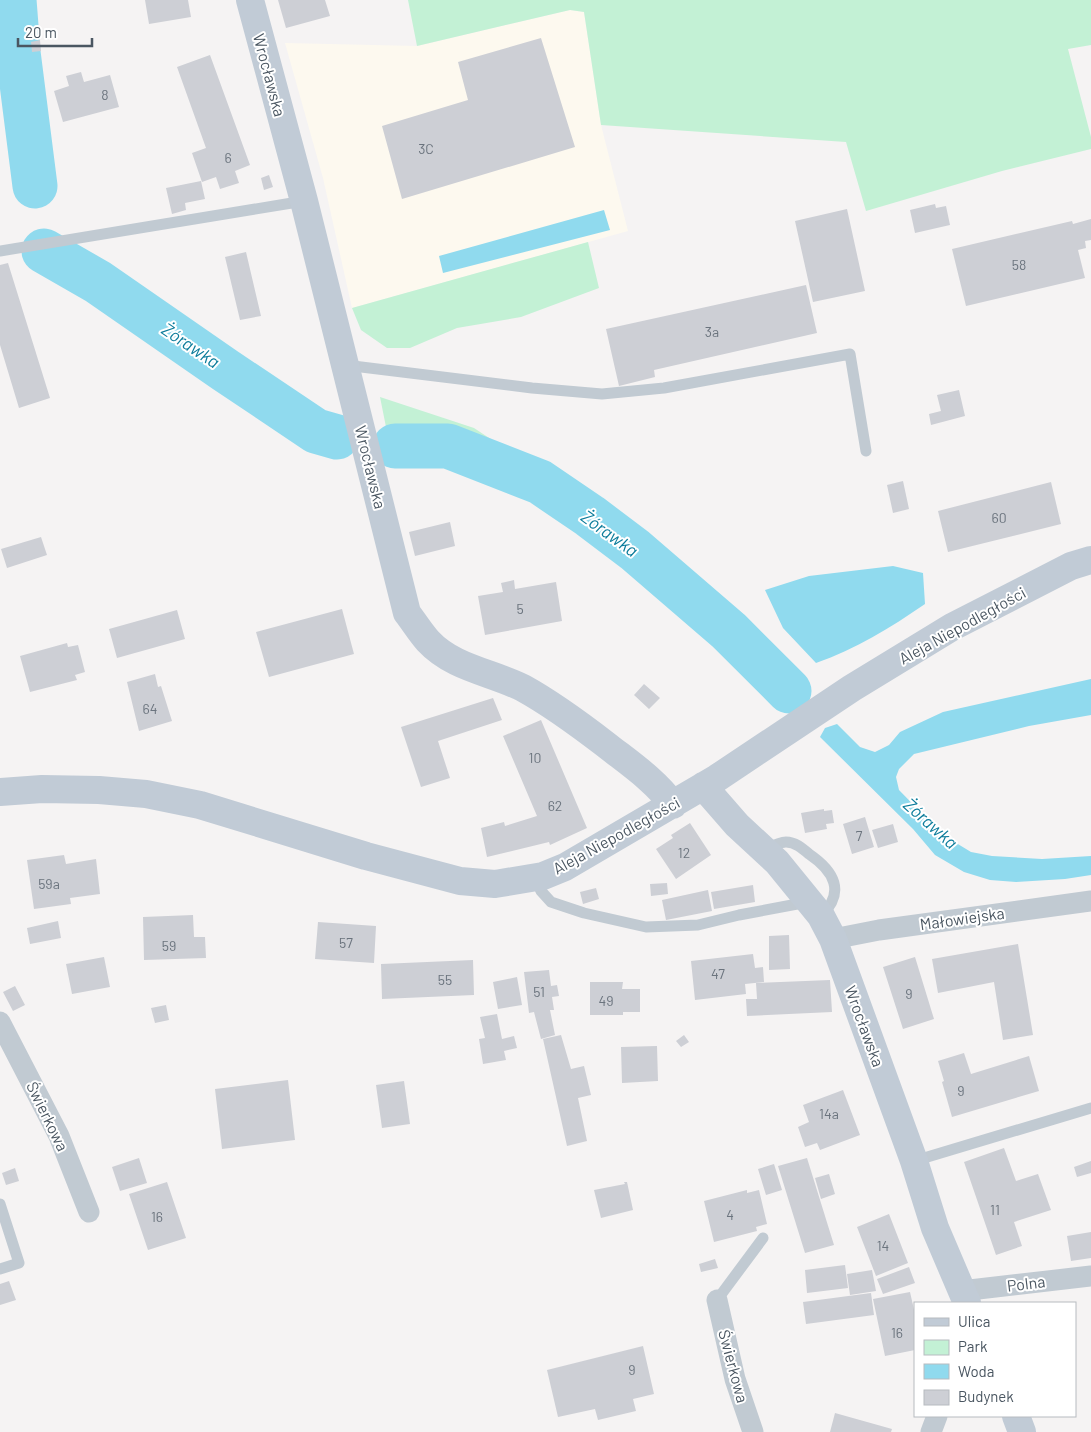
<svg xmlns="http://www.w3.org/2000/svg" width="1091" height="1432" font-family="Barlow,sans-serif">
<rect width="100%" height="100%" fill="#f5f3f3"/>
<path fill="#fdf9ef" d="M570,10L584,12L601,125L628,231L352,308L323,178L285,43L417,46Z"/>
<path fill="#c3f1d5" d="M408,0H1091V45L1068,49L1091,137V149L1002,171L866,211L846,142L601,125L584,12L570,10L417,46Z
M588,242L599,288L521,317L457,328L410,348H387L361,330L352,308Z
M380,397L474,428L521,459L636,528L734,609L736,626L732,625L627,533L531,473L432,439L386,427Z"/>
<path fill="#90daee" d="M604,210L610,230L443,273L439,256Z
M893,566L923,573L925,604C890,628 856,649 816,663L783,628L765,590L809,576Z
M1091,679V715L1029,726L914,754L899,769L896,777L899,790L943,835L971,852L992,856L1042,859L1091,856V875L1065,879L1016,882L990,880L964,872L935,855L913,829L820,737L825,728L837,724L860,747L875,752L889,745L900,732L943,712Z"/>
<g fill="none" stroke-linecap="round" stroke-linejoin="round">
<path stroke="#90daee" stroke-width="45" d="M14,0L18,52L35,186
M44,251L98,282L225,370L316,431L337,437
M395,446H448L540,482L590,516L635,550L729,631L789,691"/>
</g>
<path fill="#cdcfd5" d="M145,0H188L191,17L149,24Z
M278,0H325L330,16L286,28Z
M541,38L575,147L402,199L382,126L468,100L458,62Z
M40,40L41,51L32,52L31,42Z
M210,55L250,165L235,171L239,183L220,189L216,177L202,182L192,153L206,148L177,67Z
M81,72L84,82L110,75L119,107L63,122L54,91L69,86L66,76Z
M269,175L273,187L264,190L261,178Z
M201,181L205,199L185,203L186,210L172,214L166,188Z
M935,204L936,208L946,206L950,225L915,233L910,210Z
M847,209L865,291L813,302L795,221Z
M1091,219V240L1085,241L1086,248L1078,250L1085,278L966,306L952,249L1072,221L1073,224Z
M246,252L261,316L240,320L225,257Z
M8,263L50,398L19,408L0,345V265Z
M806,285L817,333L654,370L655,377L619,386L606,329Z
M959,390L965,416L931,425L929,414L941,411L937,395Z
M903,481L909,509L893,513L887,485Z
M1051,482L1061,524L948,552L938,511Z
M450,522L455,546L415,556L409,532Z
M41,537L47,555L7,568L1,549Z
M514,580L515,589L556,582L562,621L485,635L478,596L503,592L501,583Z
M342,609L354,654L269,677L256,632Z
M177,610L185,639L117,658L109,629Z
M67,643L68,647L78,645L85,672L75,675L77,680L30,692L20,656Z
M155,674L158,687L161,686L172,721L139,731L127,682Z
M644,684L660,698L649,709L634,695Z
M493,698L502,720L438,741L450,778L421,787L401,727Z
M541,720L587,828L550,845L549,842L487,857L481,828L504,822L505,826L537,816L503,736Z
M824,809V811L832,810L834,823L826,824L827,829L805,833L801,813Z
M865,817L874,847L852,854L843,824Z
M690,823L711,855L676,879L656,849L673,838L671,835Z
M893,824L898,842L878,848L872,830Z
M64,855L66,864L96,859L100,894L70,898L71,904L34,909L27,860Z
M667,883L668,894L651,896L650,884Z
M753,885L755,902L714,909L711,892Z
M596,888L599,899L583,904L580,892Z
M708,890L712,911L666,920L662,900Z
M193,915L194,937H205L206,958L144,960L143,917Z
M58,921L61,938L30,944L27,928Z
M318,922L376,926L374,963L315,959Z
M789,935L790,969L769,970V936Z
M1018,944L1033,1035L1003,1040L994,982L938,993L932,959Z
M753,954L755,968L763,967L764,982L745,984L746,994L695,1000L691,961Z
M104,957L110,987L72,994L66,964Z
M915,957L934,1019L903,1029L883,967Z
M473,960L474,995L382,999L381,964Z
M549,970L551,986L557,985L559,996L552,997L554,1010H550L555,1035L541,1039L534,1012L529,1013L524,972Z
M517,977L522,1005L498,1009L493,982Z
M830,980L832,1012L747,1016L746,999H757L756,983Z
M590,982H623L622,989H640V1012H623V1015H590Z
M15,986L25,1005L13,1011L3,992Z
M166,1005L169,1020L155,1023L151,1008Z
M497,1014L502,1039L514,1036L517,1048L504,1051L506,1060L483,1064L479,1039L485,1038L480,1017Z
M561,1035L571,1069L584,1066L591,1095L578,1098L587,1141L567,1146L543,1039Z
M684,1035L689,1042L681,1047L676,1041Z
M657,1046L658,1081L622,1083L621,1047Z
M964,1053L971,1074L1029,1056L1039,1091L952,1117L942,1082L944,1081L938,1061Z
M288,1080L295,1140L222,1149L215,1089Z
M404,1081L410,1124L382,1128L376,1085Z
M843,1090L860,1135L820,1150L817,1143L805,1147L798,1127L809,1122L803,1105Z
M1004,1148L1016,1181L1038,1174L1051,1210L1014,1222L1022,1246L996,1255L964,1162Z
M139,1158L147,1183L120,1191L112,1167Z
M807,1158L834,1245L805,1253L778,1166Z
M1091,1161V1173L1077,1177L1074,1167Z
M774,1164L782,1190L766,1195L758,1169Z
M15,1168L19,1181L6,1185L2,1173Z
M829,1174L835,1194L821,1199L815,1178Z
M167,1182L186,1238L148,1250L129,1194Z
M624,1182H627L633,1210L601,1218L594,1190L625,1184Z
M747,1190V1193L759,1190L767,1224L756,1227L757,1231L714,1242L704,1201Z
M889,1214L908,1263L876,1276L857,1227Z
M1091,1232V1258L1071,1261L1067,1236Z
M715,1259L718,1268L701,1272L699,1264Z
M845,1265L848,1288L807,1293L805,1270Z
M909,1267L915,1283L883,1294L877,1279Z
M872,1270L876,1291L850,1295L847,1274Z
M9,1281L16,1300L0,1305V1284Z
M910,1292L915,1314V1350L885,1356L873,1299Z
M871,1293L874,1315L806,1324L803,1302Z
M643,1346L654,1394L633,1399L636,1411L598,1420L595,1409L558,1417L547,1370Z
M835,1413L892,1429L891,1432H830Z"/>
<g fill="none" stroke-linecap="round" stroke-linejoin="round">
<path stroke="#c1cad2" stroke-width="11" d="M0,251L304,201
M345,365L532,388L602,394L664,388L850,354L866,451
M764,850C770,847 779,842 786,842C795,842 802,848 809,854C834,871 846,892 821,916
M535,877L541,891L551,902L584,913L646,927L698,925L739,915L808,902
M914,1161L1091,1108
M0,1204L19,1263L0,1269
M717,1300L763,1238"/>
<path stroke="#c1cad2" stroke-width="21" d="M833,939L879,930L1091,901
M0,1022L59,1136L89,1212
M961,1291L1091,1276
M717,1300L735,1379L753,1432
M931,1432L937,1416"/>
<path stroke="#c1cbd6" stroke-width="28" d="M250,0L304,201L407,613C414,622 420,632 428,641C453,668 491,672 523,688C552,704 579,724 605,744C629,763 655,780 673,805
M703,786L737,825L777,862L821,916L833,939L914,1161L935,1228L967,1303
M0,792L42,789L99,790L146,794L200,805L366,856L460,881L495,884L543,876L565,867L717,778L852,688L952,627L1071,566L1091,560
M1016,1416L1022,1432"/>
</g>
<g text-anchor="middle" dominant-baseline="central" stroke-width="4" stroke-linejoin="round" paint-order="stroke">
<g font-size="14" fill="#6b747e">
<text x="105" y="94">8</text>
<text x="426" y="148">3C</text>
<text x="228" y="157">6</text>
<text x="1019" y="264">58</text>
<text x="712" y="331">3a</text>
<text x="999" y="517">60</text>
<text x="520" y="608">5</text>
<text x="150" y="708">64</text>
<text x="535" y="757">10</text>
<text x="555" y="805">62</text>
<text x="859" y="835">7</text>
<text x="684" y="852">12</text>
<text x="49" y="883">59a</text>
<text x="346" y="942">57</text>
<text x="169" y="945">59</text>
<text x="718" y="973">47</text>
<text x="445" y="979">55</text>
<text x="539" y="991">51</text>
<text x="909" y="993">9</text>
<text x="606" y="1000">49</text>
<text x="961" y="1090">9</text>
<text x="829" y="1113">14a</text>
<text x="995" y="1209">11</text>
<text x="730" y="1214">4</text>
<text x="157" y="1216">16</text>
<text x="883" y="1245">14</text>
<text x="897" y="1332">16</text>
<text x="632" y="1369">9</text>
</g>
<g font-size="16" fill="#4a5661" stroke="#fff">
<text transform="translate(270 75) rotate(75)">Wrocławska</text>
<text transform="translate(371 467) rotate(76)">Wrocławska</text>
<text transform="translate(962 625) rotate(-29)">Aleja Niepodległości</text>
<text transform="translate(616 835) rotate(-29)">Aleja Niepodległości</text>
<text transform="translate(962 918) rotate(-8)">Małowiejska</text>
<text transform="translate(865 1026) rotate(70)">Wrocławska</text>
<text transform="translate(48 1116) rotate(64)">Świerkowa</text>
<text transform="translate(1026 1283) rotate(-7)">Polna</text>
<text transform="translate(734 1366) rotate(75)">Świerkowa</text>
</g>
<g font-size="18" font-style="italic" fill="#0c7c9b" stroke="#fff">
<text transform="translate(191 345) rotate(34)">Żórawka</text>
<text transform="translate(610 533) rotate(36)">Żórawka</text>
<text transform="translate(931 823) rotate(42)">Żórawka</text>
</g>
</g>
<rect x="914" y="1302" width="162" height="115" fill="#ffffff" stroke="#b7bbc0"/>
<rect x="924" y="1318" width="25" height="8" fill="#c1cbd6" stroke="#b7bbc0"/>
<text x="958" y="1327" font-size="15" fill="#4a5661">Ulica</text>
<rect x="924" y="1340" width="25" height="15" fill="#c3f1d5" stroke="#b7bbc0"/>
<text x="958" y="1352" font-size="15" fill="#4a5661">Park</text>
<rect x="924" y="1364" width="25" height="15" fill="#90daee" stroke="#b7bbc0"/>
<text x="958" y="1377" font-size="15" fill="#4a5661">Woda</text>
<rect x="924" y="1390" width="25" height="15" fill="#cdcfd5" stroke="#b7bbc0"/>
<text x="958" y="1402" font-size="15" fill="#4a5661">Budynek</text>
<path d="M18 38v8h74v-8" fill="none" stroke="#4a5661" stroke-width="2.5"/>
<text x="25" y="38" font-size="15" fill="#4a5661" stroke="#ffffff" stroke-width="4" paint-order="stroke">20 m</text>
</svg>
